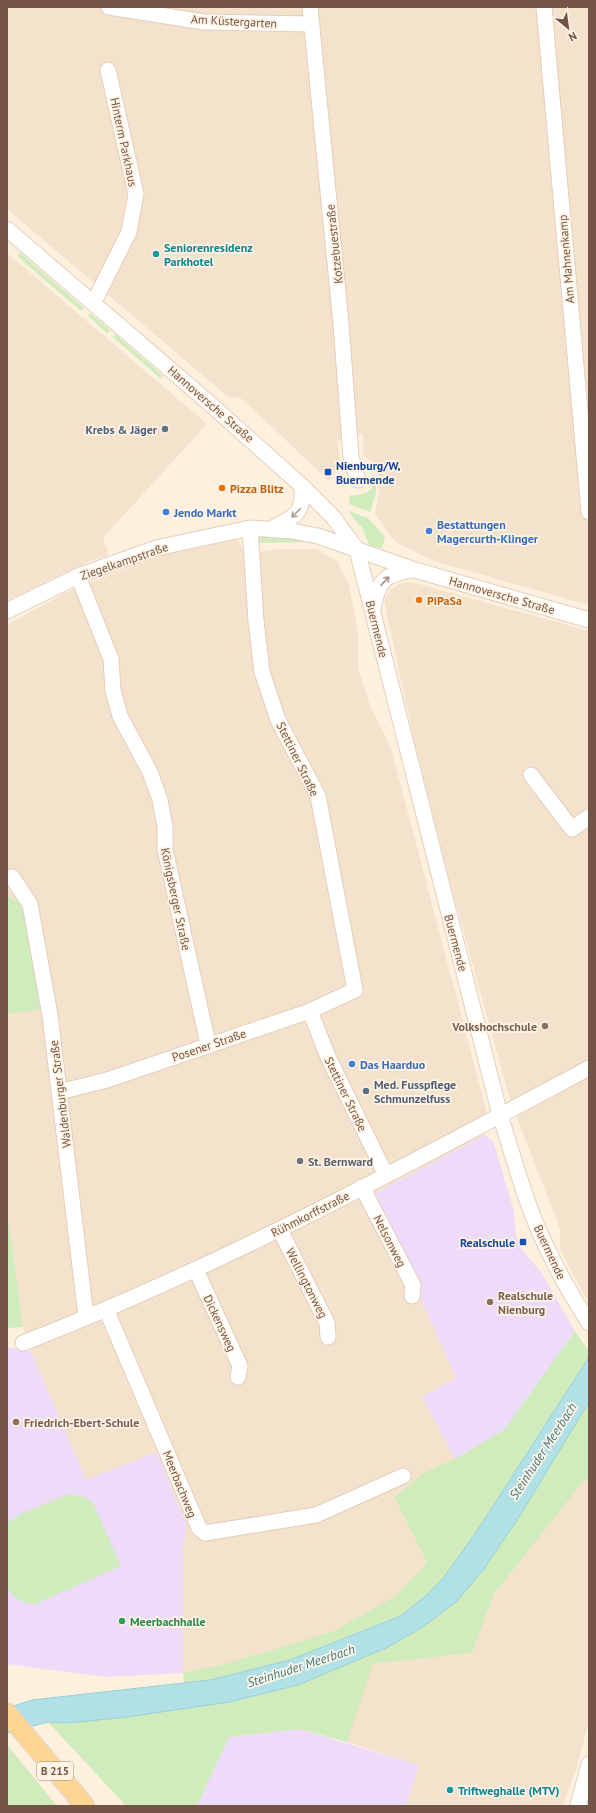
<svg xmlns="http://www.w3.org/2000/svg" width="596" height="1813" font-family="'PT Sans',sans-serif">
<rect width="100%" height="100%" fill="#fdf1de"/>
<path fill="#f5e2cc" d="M7,7H589V605L433,561L403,546L394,540L375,514L379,494L378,465L363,456V433L338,441L340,465L329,481L242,399L227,396L7,209Z
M7,253L207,424L103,538L109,555L90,561L7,601Z
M238,539L244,553L282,549H317L337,561L349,584L358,632V668L370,705L391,748L487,1113L485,1135L374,1194L456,1378L423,1397L455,1459L425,1472L394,1497L427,1563L395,1596L334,1631L228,1663L183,1673V1547L187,1527L157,1452L86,1481L31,1351L23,1327L7,1209V1014L39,1010L21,904L7,895V625L66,592L160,556Z
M412,582L589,631V1304L560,1249V1229L510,1100L451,886L414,740L384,601L390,590L399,584Z
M584,1479L589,1482V1720L577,1767L563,1806H406L419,1765L347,1742L373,1664L472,1653L494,1594Z"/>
<path fill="#eedbf9" d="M485,1135L493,1141L514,1211L516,1236L521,1249L541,1272L575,1331L504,1430L455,1459L422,1397L456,1378L374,1194Z
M7,1347L31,1351L86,1480L157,1452L187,1527L183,1547V1673L105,1677L7,1664Z
M300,1729L419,1765L406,1806H197L229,1737Z"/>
<path fill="#d0ebbc" d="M20,253L84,308L81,311L17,256Z
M90,313L110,330L107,333L88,316Z
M115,334L163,376L160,378L113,337Z
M373,486H376V493L370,512L349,504L350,495C360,496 368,494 373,486Z
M348,511L368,518L385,537L382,548L370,546L362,528Z
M260,535L307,538L306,542L257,543Z
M7,895L21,904L25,915L40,1010L7,1014Z
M7,1209L23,1327L7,1328Z
M575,1331L589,1351V1357L479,1528L445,1576L428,1594L401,1616L290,1660L210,1680L184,1683L183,1673L228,1663L334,1631L395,1596L427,1563L394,1497L425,1472L455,1459L504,1430Z
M589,1402V1482L584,1480L494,1594L472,1653L373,1664L347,1742L300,1729L229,1737L197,1806H126L48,1722L69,1723L229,1702L298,1685L386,1648L423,1627L457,1601L519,1517Z
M69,1494L85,1497L93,1503L121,1566L36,1604C23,1604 14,1599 7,1588V1523L19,1515Z
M7,1747H9L57,1806H7Z"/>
<path fill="#b2e0e7" stroke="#98d0d9" d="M589,1357V1402L519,1517L484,1569L457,1601L423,1627L386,1648L298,1685L229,1702L127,1717L69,1723L48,1722L7,1733V1708L32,1700L210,1680L290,1660L401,1616L428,1594L445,1576L479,1528Z"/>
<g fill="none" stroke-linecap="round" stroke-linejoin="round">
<g stroke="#e3cebd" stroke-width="17">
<path id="minor" d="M109,7L204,22L312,24
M310,7L341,324L351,457L358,480
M544,7L589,512
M7,229L208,402L302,486L333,517L357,550L500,1115C509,1143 517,1172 527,1200C542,1244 564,1284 589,1323
M94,302L129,232L136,194L108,70
M271,529C295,516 304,515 302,486
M78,576L111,659L113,690L120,716L150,772L160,800L165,827V849L208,1044
M373,609C378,581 384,574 412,570
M7,611L78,576L156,548L250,528L292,531L318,536L415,570L589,620
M531,775L572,829L589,817
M12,877L30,904L50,1015L86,1317
M310,1011L328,1057L386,1175
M59,1092L107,1080L310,1011L355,990L318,796L278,720L262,672L256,621L250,528
M362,1187L413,1285L412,1296
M280,1230L327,1323L328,1337
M196,1270L240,1366L238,1377
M106,1309L199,1528L205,1533L316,1515L403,1476
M23,1343C219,1267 404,1167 589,1068
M578,1806L589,1764"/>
</g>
<g stroke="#ded6d2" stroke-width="21">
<path id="major" d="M7,1713L85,1806"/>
</g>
<use href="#minor" stroke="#fff" stroke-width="15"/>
<use href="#major" stroke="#ffd593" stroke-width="19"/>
</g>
<defs><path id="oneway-shaft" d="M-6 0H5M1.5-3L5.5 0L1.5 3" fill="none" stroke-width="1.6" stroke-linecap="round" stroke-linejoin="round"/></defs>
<g stroke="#ac998f">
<use href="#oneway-shaft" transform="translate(296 513) rotate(135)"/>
<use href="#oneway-shaft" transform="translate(385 581) rotate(-47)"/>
</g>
<g fill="#0f9aa8" stroke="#fff4e5" stroke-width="1.5">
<circle cx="156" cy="254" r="4"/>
<circle cx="450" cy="1790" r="4"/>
</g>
<g fill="#5c6f8a" stroke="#fff4e5" stroke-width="1.5">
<circle cx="165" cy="429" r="4"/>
<circle cx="366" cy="1091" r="4"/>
</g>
<g fill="#1a4fb4" stroke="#fff4e5" stroke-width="1.5">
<rect x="324" y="468" width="8" height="8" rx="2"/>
<rect x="519" y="1238" width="8" height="8" rx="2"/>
</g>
<g fill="#e8710a" stroke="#fff4e5" stroke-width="1.5">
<circle cx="222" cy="488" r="4"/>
<circle cx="419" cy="600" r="4"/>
</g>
<g fill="#3f7fe0" stroke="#fff4e5" stroke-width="1.5">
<circle cx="166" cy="512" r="4"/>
<circle cx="429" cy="531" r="4"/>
<circle cx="352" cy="1064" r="4"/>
</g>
<g fill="#8d6e63" stroke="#fff4e5" stroke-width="1.5">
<circle cx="545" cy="1026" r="4"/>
<circle cx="490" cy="1302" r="4"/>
<circle cx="16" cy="1422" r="4"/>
</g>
<circle fill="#6b7280" stroke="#fff4e5" stroke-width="1.5" cx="300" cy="1161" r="4"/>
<circle fill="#2e9e5b" stroke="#fff4e5" stroke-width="1.5" cx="122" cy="1621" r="4"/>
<g text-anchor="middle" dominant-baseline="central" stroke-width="3.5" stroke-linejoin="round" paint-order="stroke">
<rect fill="#fff4e5" stroke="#9e8575" stroke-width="1" x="37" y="1762" width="36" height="18" rx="3"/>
<g font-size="11" font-weight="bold" fill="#745545">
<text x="55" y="1771">B 215</text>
</g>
<g font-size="12" fill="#745545" stroke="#fff4e5">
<text transform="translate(234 21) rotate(3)">Am Küstergarten</text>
<text transform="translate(124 142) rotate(78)">Hinterm Parkhaus</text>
<text transform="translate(334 244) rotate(-96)">Kotzebuestraße</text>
<text transform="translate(566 259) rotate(-95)">Am Mahnenkamp</text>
<text transform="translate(211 404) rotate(41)">Hannoversche Straße</text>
<text transform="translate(124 561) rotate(-19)">Ziegelkampstraße</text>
<text transform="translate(502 595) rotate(16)">Hannoversche Straße</text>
<text transform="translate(377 629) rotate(76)">Buermende</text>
<text transform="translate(298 759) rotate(64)">Stettiner Straße</text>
<text transform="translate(176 899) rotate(78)">Königsberger Straße</text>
<text transform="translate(456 943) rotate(75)">Buermende</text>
<text transform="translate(209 1045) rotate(-19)">Posener Straße</text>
<text transform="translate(60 1094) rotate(-97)">Waldenburger Straße</text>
<text transform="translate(346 1094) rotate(64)">Stettiner Straße</text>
<text transform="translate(310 1214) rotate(-27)">Rühmkorffstraße</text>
<text transform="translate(390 1241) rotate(63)">Nelsonweg</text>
<text transform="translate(550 1252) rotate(65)">Buermende</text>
<text transform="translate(307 1283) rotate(63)">Wellingtonweg</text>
<text transform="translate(220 1323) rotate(65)">Dickensweg</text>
<text transform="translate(180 1484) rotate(68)">Meerbachweg</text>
</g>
<g font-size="12" font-weight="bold" fill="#0d838f" stroke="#fff4e5" text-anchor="start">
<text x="164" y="247">Seniorenresidenz<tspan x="164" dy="14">Parkhotel</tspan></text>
<text x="458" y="1790">Triftweghalle (MTV)</text>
</g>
<g font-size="12" font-weight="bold" fill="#4e5e75" stroke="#fff4e5" text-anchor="end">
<text x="157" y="429">Krebs &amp; Jäger</text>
<text x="374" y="1084" text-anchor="start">Med. Fusspflege<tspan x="374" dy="14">Schmunzelfuss</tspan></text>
</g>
<g font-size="12" font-weight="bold" fill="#164399" stroke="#fff4e5" text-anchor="start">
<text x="336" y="465">Nienburg/W,<tspan x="336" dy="14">Buermende</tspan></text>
<text x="515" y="1242" text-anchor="end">Realschule</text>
</g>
<g font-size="12" font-weight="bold" fill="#c56008" stroke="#fff4e5" text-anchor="start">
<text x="230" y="488">Pizza Blitz</text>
<text x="427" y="600">PiPaSa</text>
</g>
<g font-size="12" font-weight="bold" fill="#366cbe" stroke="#fff4e5" text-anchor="start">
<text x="174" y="512">Jendo Markt</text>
<text x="437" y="524">Bestattungen<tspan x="437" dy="14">Magercurth-Klinger</tspan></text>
<text x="360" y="1064">Das Haarduo</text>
</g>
<g font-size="12" font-weight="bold" fill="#785e54" stroke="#fff4e5" text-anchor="start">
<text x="537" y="1026" text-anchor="end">Volkshochschule</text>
<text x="498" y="1295">Realschule<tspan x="498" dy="14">Nienburg</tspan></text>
<text x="24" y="1422">Friedrich-Ebert-Schule</text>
</g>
<g font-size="12" font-weight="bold" fill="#5b616d" stroke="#fff4e5" text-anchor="start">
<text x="308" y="1161">St. Bernward</text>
</g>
<g font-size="12" font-weight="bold" fill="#27864d" stroke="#fff4e5" text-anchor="start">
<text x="130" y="1621">Meerbachhalle</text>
</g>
<g font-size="13" font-style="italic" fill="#3b7782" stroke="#fff4e5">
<text transform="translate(543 1451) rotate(-57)">Steinhuder Meerbach</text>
<text transform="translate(301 1666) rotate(-18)">Steinhuder Meerbach</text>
</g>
</g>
<rect width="596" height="1813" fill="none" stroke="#745545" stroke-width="16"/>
<g transform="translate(568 28) rotate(151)" stroke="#fff4e5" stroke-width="3" paint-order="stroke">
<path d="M0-3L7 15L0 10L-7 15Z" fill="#745545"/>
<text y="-6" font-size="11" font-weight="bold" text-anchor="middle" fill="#745545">N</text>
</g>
</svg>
